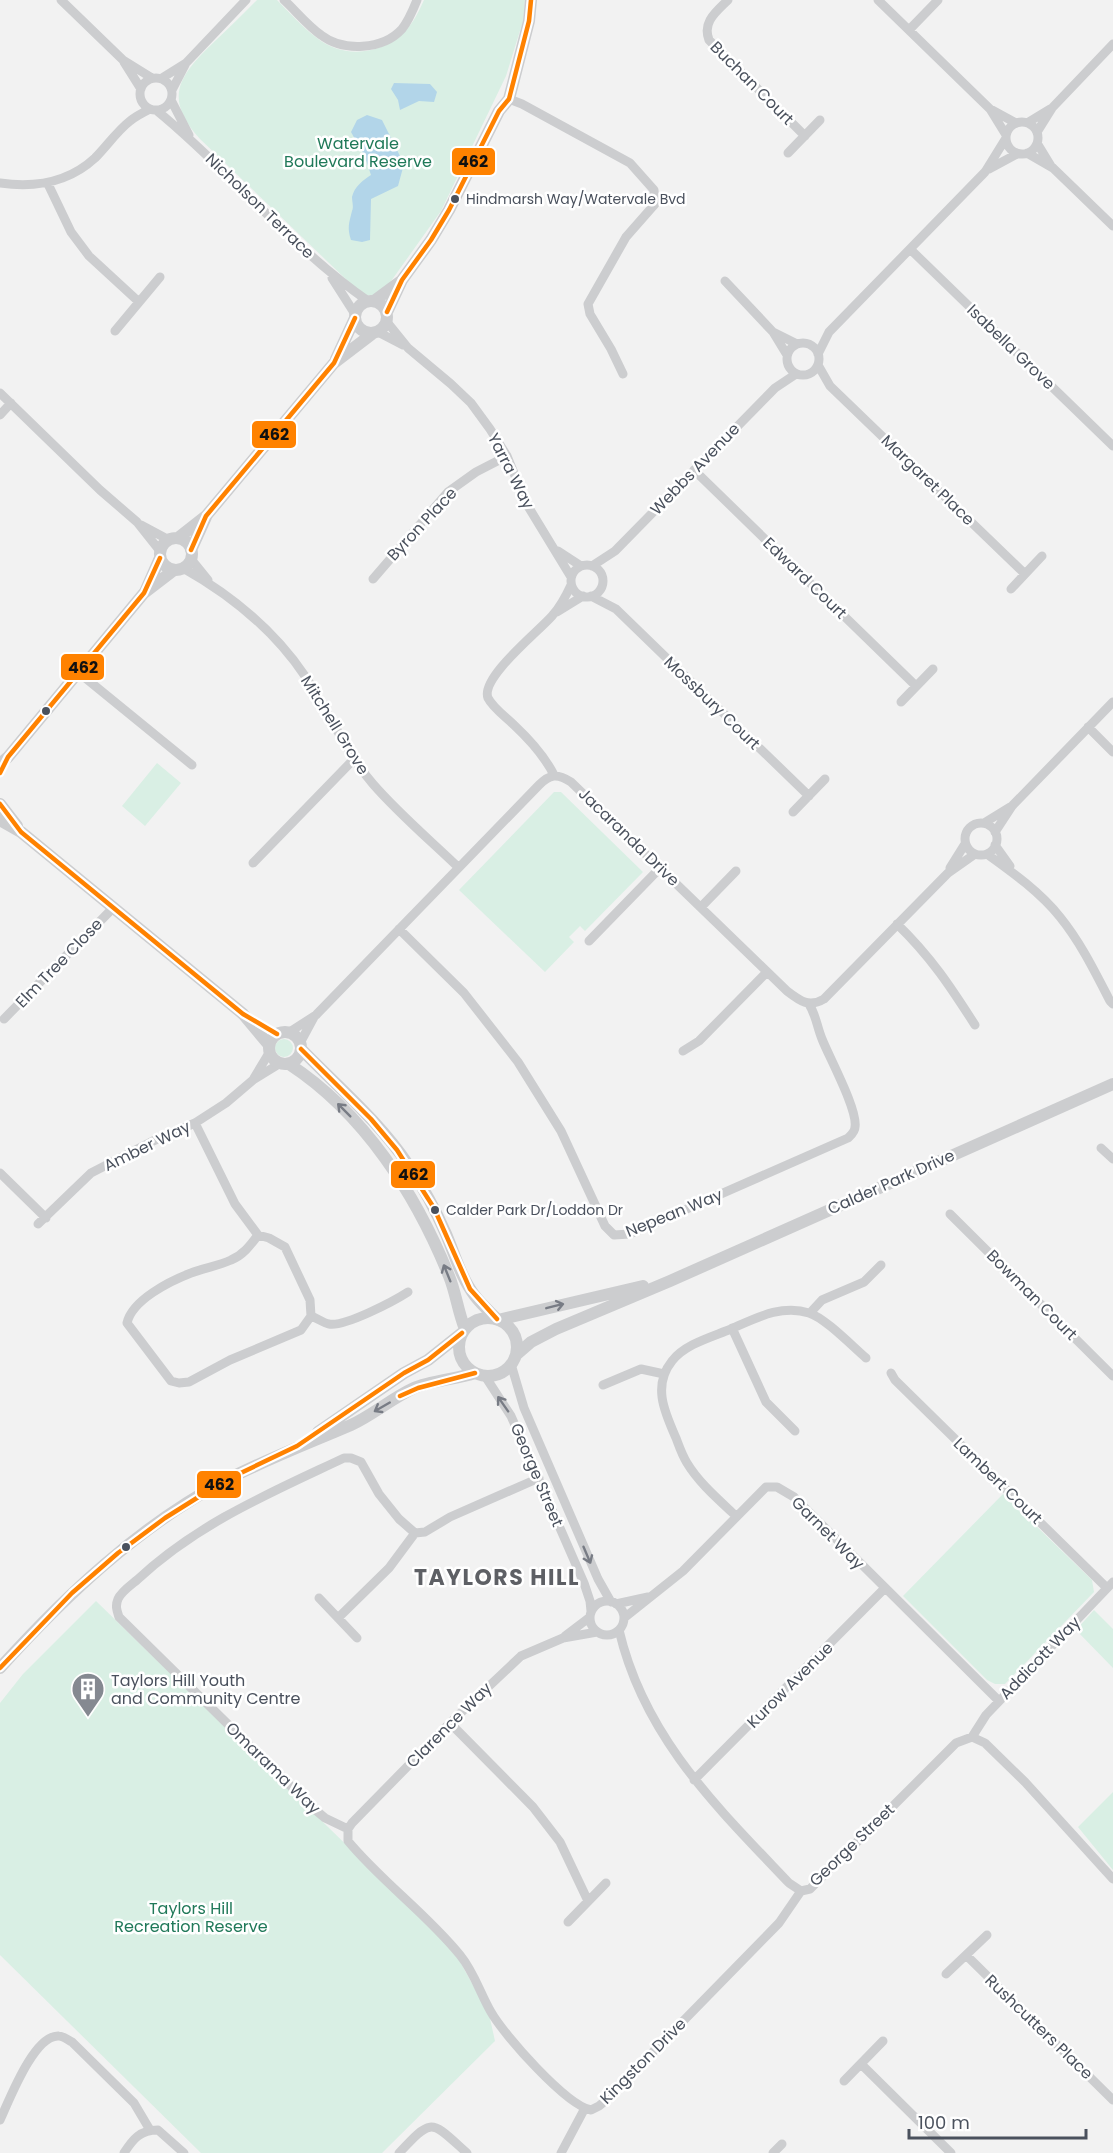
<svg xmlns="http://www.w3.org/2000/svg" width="1113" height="2153" font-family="Poppins,sans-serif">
<rect width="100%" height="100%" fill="#f2f2f2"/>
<path fill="#d9efe4" d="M257,0H277C290,13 302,27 317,38C343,59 382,55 405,31C414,22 419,11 424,0H525L523,21L506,76L441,211L389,284L374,295H364L354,287L200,139C162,97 180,75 214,42C229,28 243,14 257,0Z
M157,763L181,783L145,826L122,806Z
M554,792H561L643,872L585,931L580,926L569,937L574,942L545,972L459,890Z
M275 1048a9 9 0 1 1 18 0a9 9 0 1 1-18 0Z
M1003,1494L1092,1580L1094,1592L1005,1684H995L987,1680L903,1596Z
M96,1601L443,1939L459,1960L489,2014L495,2041L382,2153H201L0,1955V1703L23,1674Z
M1094,1610L1113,1629V1668L1076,1630Z
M1113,1792V1870L1078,1827Z"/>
<path fill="#b2d5e9" d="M394,83L430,84L437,92L434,102L419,101L400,110L398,100L391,89Z
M367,115L382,120L404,164L398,186L371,199L370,240L362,242L351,240C347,228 349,223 352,211C354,207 352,202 352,197C354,187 363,180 371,175L365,157L351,132L357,120Z"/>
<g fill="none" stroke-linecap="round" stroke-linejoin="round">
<path stroke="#cccdcf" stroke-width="9" d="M61,0L123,60L152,78
M284,0C296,11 307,25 321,35C343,52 383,50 402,29C409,20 413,10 417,0
M728,0C716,12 702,22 709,40L805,136
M878,0L990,109L1006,135
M909,30L938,0
M124,62L141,89
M162,78L186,63L246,0
M140 94a16 16 0 1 1 32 0a16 16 0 1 1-32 0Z
M172,90L185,65
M509,99L522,104L630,163L654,190L655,204L626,237L588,304L590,314L611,349L623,374
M171,100L189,135
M156,110C230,170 290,247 368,301
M992,110L1016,123
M1006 138a16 16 0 1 1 32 0a16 16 0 1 1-32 0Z
M1027,123L1050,109
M1037,132L1052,108L1113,44
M1037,143L1051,166
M788,153L820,120
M1027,153L1053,168L1113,226
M989,169L1017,154
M0,183C35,188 68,183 95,158C107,146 117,131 130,121C136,116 144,112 150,109
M48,184L71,232L89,256L139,302
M910,249L1113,446
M332,278L355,314
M725,281L773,332L787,355
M387,322L408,348L451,384L471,403L490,429L507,456L526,503L571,577
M115,331L160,277
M378,332L403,345
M773,332L797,344
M787 359a16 16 0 1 1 32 0a16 16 0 1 1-32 0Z
M818,354L829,332L985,172L1006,138
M818,365L830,386L1025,574
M0,393L100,490L137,522L160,551
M0,415L11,403
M694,470L916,686
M141,525L169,540
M558,551L581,566
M191,559L208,580
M571 581a16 16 0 1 1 32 0a16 16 0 1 1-32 0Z
M592,566L615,551L775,388L796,374
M183,568C231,595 274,630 305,676C329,711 345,752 373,784C399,814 430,840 458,867
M373,579L448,492L476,472L507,456
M1011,589L1042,556
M591,596L616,609L809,796
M557,612L583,596
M78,672L192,765
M901,702L933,669
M1088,727L1113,752
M554,775C544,755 530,740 514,725C506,717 493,708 488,698C480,678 538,632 552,616C560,607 566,596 571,585
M793,812L825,779
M965 839a16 16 0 1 1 32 0a16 16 0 1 1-32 0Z
M984,823L1010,807
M995,832L1012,806L1113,702
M995,845L1010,866
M987,854C1012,872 1040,892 1060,917C1081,943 1095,972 1110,1001L1113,1004
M253,863L354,759
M950,868L965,844
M701,907L736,871
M897,924C931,957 950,986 975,1025
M399,929L464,993L518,1062L561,1131L605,1226L614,1235L630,1234L848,1138C851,1135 855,1132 855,1127C858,1110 829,1057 822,1039C817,1027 816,1015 809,1004
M589,941L661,867
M4,1019L114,907
M288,1033L316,1015L539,785C550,774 557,773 571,782L787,991C800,1001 809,1008 824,999L948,873L975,854
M300,1043L314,1017
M683,1051L699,1041L767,972
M254,1078L269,1053
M195,1123L235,1204L258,1235
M1101,1148L1113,1159
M0,1173L46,1218
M950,1214L1113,1376
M38,1224L91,1173L153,1141L195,1123L226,1103L253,1080L279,1064
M258,1235L269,1238L285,1247L310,1300L311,1316L301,1330L230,1360L189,1382L179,1383L171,1381L127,1323C132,1300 170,1281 191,1273C204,1268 218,1266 231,1260C243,1255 250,1246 258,1235Z
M810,1313L822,1300L864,1282L881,1265
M311,1316C317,1318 323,1323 329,1324C345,1327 394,1301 408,1292
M732,1328L766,1402L795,1431
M511,1364L524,1408L598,1579L611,1602
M891,1373L895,1380L1107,1588
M485,1376L511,1416L584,1583L590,1601L591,1611
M603,1385L641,1369L664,1374
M736,1516C719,1500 699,1483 687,1463C682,1455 679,1446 676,1438C665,1413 652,1386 672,1361C685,1344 712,1337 731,1329C756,1318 782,1304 809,1313C825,1318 852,1346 866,1358
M319,1598L357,1638
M590 1618a17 17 0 1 1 34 0a17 17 0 1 1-34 0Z
M616,1604L648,1597
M338,1618L389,1568L415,1533
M624,1618L683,1571L766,1487H777L794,1497L999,1701
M619,1630C644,1737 716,1806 789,1883L801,1891L810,1889L956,1743L972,1737L985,1743L1025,1782L1113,1879
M597,1632L563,1638L521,1656L450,1723L352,1823L348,1829V1841C382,1882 427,1914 460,1955C474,1972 480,1993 491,2012C504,2035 566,2105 591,2110L599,2106L605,2101L779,1923L801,1891
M565,1636L590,1617
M450,1723L533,1807L560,1842L588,1901
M972,1737L986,1715L1113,1582
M694,1780L884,1589
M348,1829L325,1818L312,1807L119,1617C117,1611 115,1606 118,1599C121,1592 131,1585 137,1580C198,1523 270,1493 344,1458H351L361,1462L379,1494L399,1519L415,1533L425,1532L450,1517L539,1478
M568,1922L606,1883
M966,1955L1113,2100
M946,1974L987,1935
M861,2064L951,2153
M844,2081L883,2041
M0,2120C9,2101 34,2034 59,2036C63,2036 68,2040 72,2042L134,2103L150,2130
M124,2153C133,2139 140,2130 158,2130L184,2153
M399,2153C433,2117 430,2120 467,2153
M561,2153L585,2108
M773,2153L782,2144"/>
<path stroke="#cccdcf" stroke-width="12" d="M355 317a16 16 0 1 1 32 0a16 16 0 1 1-32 0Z
M374,301L401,281
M387,312L402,280L431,240L449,210L499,111L509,99L529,21L531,0
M336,359L355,318
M178,538L206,516L334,363L372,334
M160 554a16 16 0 1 1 32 0a16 16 0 1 1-32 0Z
M191,550L206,517
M145,592L160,558
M0,764L8,757L144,593L174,570
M0,804L17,826
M0,820L21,832L243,1014L269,1045
M269 1048a16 16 0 1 1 32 0a16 16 0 1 1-32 0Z
M301,1049C338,1087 379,1121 409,1166C423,1187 436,1211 446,1234C455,1255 461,1278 475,1296C481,1304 490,1312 497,1319
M289,1064C364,1113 416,1194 449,1276C456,1293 458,1312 465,1329
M459 1347a29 29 0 1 1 58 0a29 29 0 1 1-58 0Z
M498,1320L643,1286
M516,1355L531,1342L556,1329L670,1281L1113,1084
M318,1432L404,1373L428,1360L462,1333
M0,1668C65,1596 139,1526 226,1480C267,1459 309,1443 351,1425C373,1415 392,1398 414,1388C429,1381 457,1379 475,1373"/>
<g stroke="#fff" stroke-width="9">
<path id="bus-1" d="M387,312L402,280L431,240L449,210L499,111L509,99L529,21L531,0
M191,550L206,516L334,363L355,318
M0,773L8,757L144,593L160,558
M0,804L21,832L243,1014L277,1034
M301,1049L371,1119L397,1150L434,1208L470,1289L497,1319
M400,1396L418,1388L475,1373
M0,1668L72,1593L118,1553L165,1518L224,1481L297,1446L404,1373L428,1360L462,1333"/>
</g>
<use href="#bus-1" stroke="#ff8200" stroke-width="4.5"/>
</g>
<defs><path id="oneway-shaft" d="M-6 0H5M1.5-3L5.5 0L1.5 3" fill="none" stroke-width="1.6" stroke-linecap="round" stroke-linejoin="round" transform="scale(1.5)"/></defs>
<g stroke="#787c85">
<use href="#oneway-shaft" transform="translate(344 1110) rotate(-135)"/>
<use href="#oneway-shaft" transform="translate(447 1273) rotate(-112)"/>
<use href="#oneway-shaft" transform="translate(555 1306) rotate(-14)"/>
<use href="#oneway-shaft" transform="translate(503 1404) rotate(-125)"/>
<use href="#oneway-shaft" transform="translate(382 1407) rotate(150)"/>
<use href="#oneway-shaft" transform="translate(587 1555) rotate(67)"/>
</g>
<defs>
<g id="building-pin" transform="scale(1.725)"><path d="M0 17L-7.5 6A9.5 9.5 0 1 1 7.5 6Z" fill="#858991" stroke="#fff"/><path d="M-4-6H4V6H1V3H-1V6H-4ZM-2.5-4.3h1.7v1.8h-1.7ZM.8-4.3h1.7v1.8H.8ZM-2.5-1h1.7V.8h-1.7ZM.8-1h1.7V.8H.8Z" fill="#fff"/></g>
</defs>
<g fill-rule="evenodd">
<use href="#building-pin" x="88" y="1689"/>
</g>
<g fill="#4a515d" stroke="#fff" stroke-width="2">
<circle cx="455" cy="199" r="5"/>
<circle cx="46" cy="711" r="5"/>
<circle cx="435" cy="1210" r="5"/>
<circle cx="126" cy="1547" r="5"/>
</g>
<g text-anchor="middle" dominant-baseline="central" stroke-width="5" stroke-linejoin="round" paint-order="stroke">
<g font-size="14" fill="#4a515d" stroke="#fff" text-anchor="start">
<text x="466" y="199">Hindmarsh Way/Watervale Bvd</text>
<text x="446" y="1210">Calder Park Dr/Loddon Dr</text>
</g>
<g font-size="16" fill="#4a515d" stroke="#fff">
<text transform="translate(752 83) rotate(45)">Buchan Court</text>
<text transform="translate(260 206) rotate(44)">Nicholson Terrace</text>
<text transform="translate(1011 347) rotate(44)">Isabella Grove</text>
<text transform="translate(695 469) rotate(-46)">Webbs Avenue</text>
<text transform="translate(511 471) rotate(63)">Yarra Way</text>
<text transform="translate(928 480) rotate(44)">Margaret Place</text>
<text transform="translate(422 524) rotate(-47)">Byron Place</text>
<text transform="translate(805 578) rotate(44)">Edward Court</text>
<text transform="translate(712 703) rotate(44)">Mossbury Court</text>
<text transform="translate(335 725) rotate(58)">Mitchell Grove</text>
<text transform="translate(629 837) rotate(44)">Jacaranda Drive</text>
<text transform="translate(59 963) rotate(-46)">Elm Tree Close</text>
<text transform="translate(147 1146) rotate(-26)">Amber Way</text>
<text transform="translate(891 1182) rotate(-24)">Calder Park Drive</text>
<text transform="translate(674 1213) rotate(-22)">Nepean Way</text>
<text transform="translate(1032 1295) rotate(45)">Bowman Court</text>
<text transform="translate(537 1475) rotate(67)">George Street</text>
<text transform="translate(998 1481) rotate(44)">Lambert Court</text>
<text transform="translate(828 1533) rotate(45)">Garnet Way</text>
<text transform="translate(1040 1658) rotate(-46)">Addicott Way</text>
<text transform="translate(790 1685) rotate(-45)">Kurow Avenue</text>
<text transform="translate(449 1725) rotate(-45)">Clarence Way</text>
<text transform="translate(273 1768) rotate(44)">Omarama Way</text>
<text transform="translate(852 1845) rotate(-44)">George Street</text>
<text transform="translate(1039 2027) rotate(44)">Rushcutters Place</text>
<text transform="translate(643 2061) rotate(-45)">Kingston Drive</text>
</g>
<g font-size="16" fill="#207959" stroke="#fff">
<text x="358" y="143">Watervale<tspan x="358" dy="18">Boulevard Reserve</tspan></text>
<text x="191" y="1908">Taylors Hill<tspan x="191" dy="18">Recreation Reserve</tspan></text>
</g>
<g font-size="16" fill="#4a515d" stroke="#fff" text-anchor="start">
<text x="111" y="1680">Taylors Hill Youth<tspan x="111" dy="18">and Community Centre</tspan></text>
</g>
<g font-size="22" font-weight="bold" letter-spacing="1.5" fill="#5e6065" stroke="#fff">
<text x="497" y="1577">TAYLORS HILL</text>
</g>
</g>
<g stroke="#fff" stroke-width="2">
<rect x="451" y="147" width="45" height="29" rx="6" fill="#ff8200"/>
<rect x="251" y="420" width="46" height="29" rx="6" fill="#ff8200"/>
<rect x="60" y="653" width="45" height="28" rx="6" fill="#ff8200"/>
<rect x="390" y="1160" width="46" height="29" rx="6" fill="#ff8200"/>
<rect x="196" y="1470" width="46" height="29" rx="6" fill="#ff8200"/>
</g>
<g font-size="16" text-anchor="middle" font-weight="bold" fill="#111">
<text x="473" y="167">462</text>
<text x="274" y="440">462</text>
<text x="83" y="673">462</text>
<text x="413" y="1180">462</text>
<text x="219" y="1490">462</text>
</g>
<path d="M909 2129v9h177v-9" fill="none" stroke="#4a515d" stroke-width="3"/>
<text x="918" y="2129" font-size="18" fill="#4a515d" stroke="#ffffff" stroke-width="4.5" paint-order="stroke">100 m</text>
</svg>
